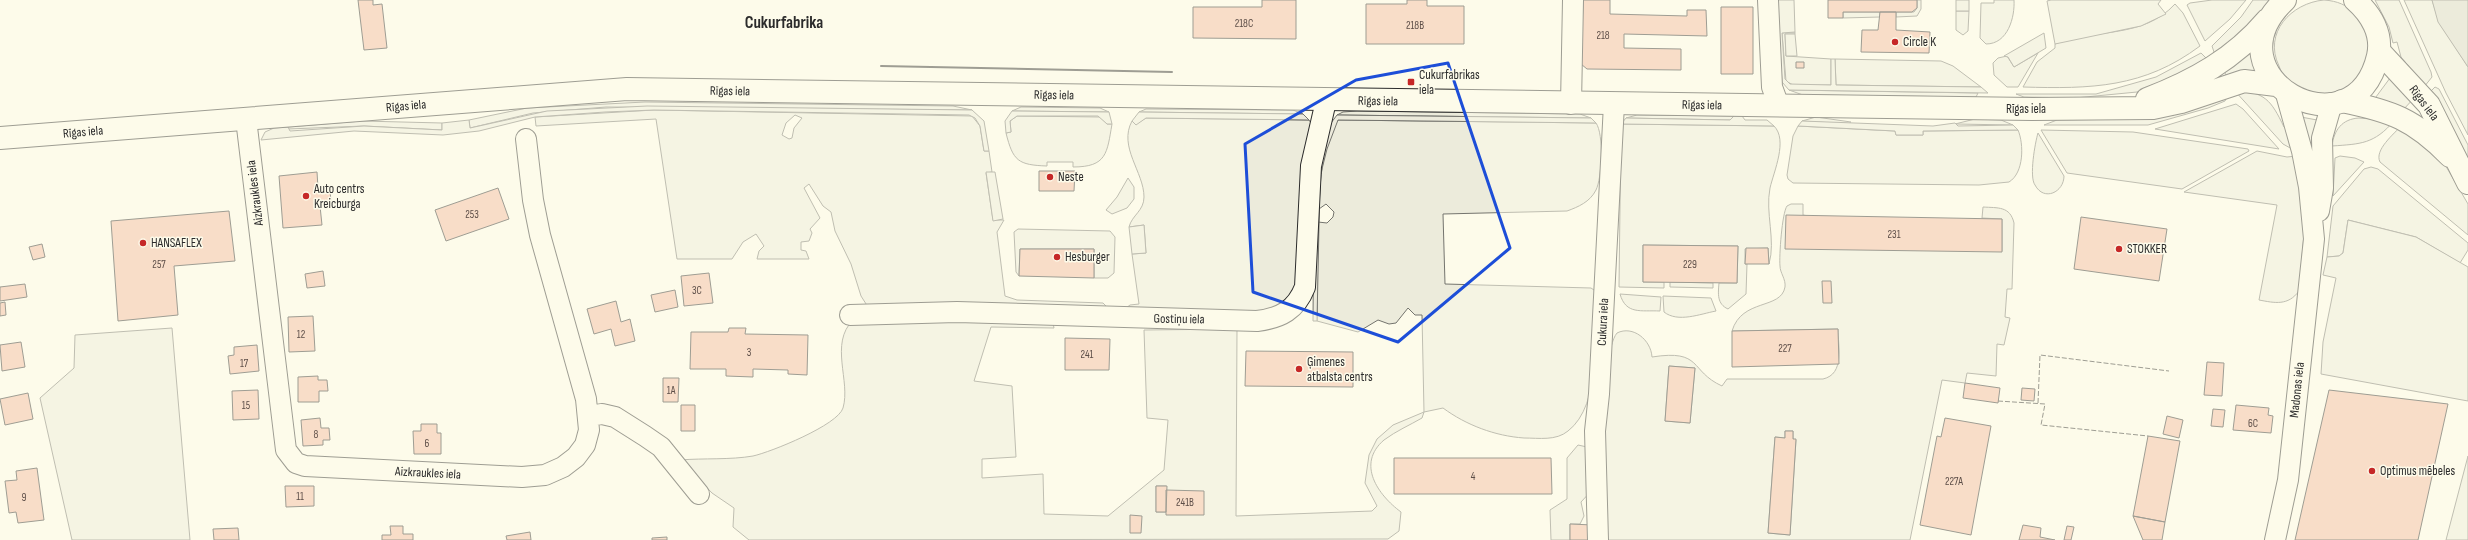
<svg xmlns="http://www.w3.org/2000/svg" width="2468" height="540" font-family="'Sofia Sans Condensed',sans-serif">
<rect width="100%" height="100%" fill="#fdfbea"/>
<path fill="#ecebdb" stroke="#74746e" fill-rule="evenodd" d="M1994,0H2014C2015,17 2008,44 1986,44L1980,38L1981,3H1994Z
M2212,0H2246L2230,19L2205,41L2187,5L2190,3Z
M2253,0H2274L2251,26L2216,58L2212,46L2241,17Z
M2324,0C2352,2 2358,17 2372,39L2360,83L2321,98C2312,94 2292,87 2285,80C2282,77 2281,70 2279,66C2263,33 2291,3 2324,0Z
M2375,0H2399L2431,72L2432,77L2424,87L2407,71L2410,68L2401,57L2397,42L2393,43L2389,27Z
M2404,0H2432L2439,22L2468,67V135L2446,93Z
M2175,4L2183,13L2200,46C2144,88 2091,89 2023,87L2037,62L2055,48V44C2096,28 2143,39 2175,4Z
M1956,11H1969L1968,31L1963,35L1956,30Z
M1795,32V34H1785L1786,56L1831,59V85H1793L1786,81L1782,33Z
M2251,51L2255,70L2227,77L2224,71Z
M2038,53L2018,87H2007L1994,75L1993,63L1998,58L2007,56L2014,67Z
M2201,53L2210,62L2158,87L2137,92L2075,98L2024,97L2016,94H2096L2156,77Z
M1835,59L1941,61L1953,66L1981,87L1836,85Z
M2390,78L2415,97L2403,110L2373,101Z
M2435,87L2439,89L2468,145V162L2429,93Z
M1789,90L1978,93L1976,97L1803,95Z
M2234,90C2265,92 2271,100 2284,127H2287L2292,149L2283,144Z
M2227,97L2225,101L2208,108L2148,125H2044L2057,120L2134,119Z
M645,102L953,106L972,110L606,107L533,113L470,128L469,120L527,108Z
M2236,104L2243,109L2279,149L2155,129Z
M1021,107L1100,108L1109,112L1012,111Z
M1146,109L1293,110L1303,114L1139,112Z
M654,110L972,116L980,126L984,151H989L992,172L986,173L993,220H1004L997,232L1005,296L1017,300L1103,303L1108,308L868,307L861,296L851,264L835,231L831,212L823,206L809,184L804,188L820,218L810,229L812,233L809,241L801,242V250L806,251L809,259H757L759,251L764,246L756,234L743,242L732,259H677L656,119L536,126L535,117ZM795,115L802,118L794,128L792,138L789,139L782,135L786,123Z
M1357,111L1580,114L1591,118L1337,115L1343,112Z
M1637,115L1734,116L1730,120L1626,118Z
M1017,116L1100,117L1107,124H1112C1107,153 1107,167 1073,167V162H1047V166C1018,165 1013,161 1006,133L1011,132L1010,121Z
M1816,117L1851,122L1848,124L1802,121Z
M2301,117L2317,120L2316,147H2308Z
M1146,118L1309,120L1311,123L1301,263L1294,290L1283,302L1265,313L1126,308L1130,305L1139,304L1132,254L1146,253L1144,225L1129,227C1132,215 1144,211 1144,197C1144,172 1118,147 1132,121L1136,124Z
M2359,118L2394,121C2374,144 2361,144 2332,146C2334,130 2342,119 2359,118Z
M1975,119L2001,120L2013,125L1955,124Z
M1338,120L1596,123C1604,134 1602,178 1596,190C1590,202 1578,207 1567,211L1443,214L1445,284L1591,288L1597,292C1595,330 1602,405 1568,431C1556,441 1539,438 1524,438C1495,436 1466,425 1443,408L1424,412L1422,418C1410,425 1396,431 1384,440C1356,464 1378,495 1401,512L1399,531L1388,539L749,540L733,527L734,508L712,493L680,460C704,458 730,460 753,456C771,452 838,425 843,408C851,381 829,344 853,320L1053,323L1054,328L991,327L974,381L1012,386L1016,457L982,459V478L1043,474L1044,514L1108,516L1164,470L1168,420L1147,418L1144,330L1237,329L1236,516L1372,511L1377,506L1365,483L1369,455L1377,439L1393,425L1424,412L1422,315H1415L1408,308L1396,323L1389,324L1378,320L1358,332L1317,321L1318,222L1327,223L1333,217L1334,212L1326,204L1319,209C1320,180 1322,145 1338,120ZM1156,486H1166V512H1156Z
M362,121L442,123V130L364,126L288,129V127Z
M1621,124L1774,126C1788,140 1774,171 1770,188C1765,213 1776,240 1769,264L1768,248L1745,249V264H1747L1746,294L1728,309C1717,304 1718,294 1719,283H1737L1738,246L1643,245V282H1664V288L1619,287Z
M2402,125L2444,163L2468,204V235L2380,162C2374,150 2394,134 2402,125Z
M1798,126L1895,131L1896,135H1923V131L2018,130C2024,144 2024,173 2009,182L1979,185L1793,183L1788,179L1787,175L1793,136Z
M2041,130L2133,132L2248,149L2249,151L2182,189L2067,173Z
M2038,133L2064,176C2064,192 2044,202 2035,185C2029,177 2035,143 2038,133Z
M2257,151L2287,157L2297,156L2306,211L2299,291C2288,306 2275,303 2259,300L2277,205L2184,192Z
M2340,156L2355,158L2364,162L2333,196L2335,158Z
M2371,167L2378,169L2468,243V250L2460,263L2416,237L2348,220L2343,253L2339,256L2327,257L2333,206L2364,169Z
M1791,204H1803V215L2002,251V219L1982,218L1983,207C1998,208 2010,206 2014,223L2012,289H2007L2005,317L2010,318L2004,345L1997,344L1996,376L1967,373L1965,383L1942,380L1910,540H1606C1606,504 1598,356 1617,333C1633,325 1651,340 1652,357C1703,349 1689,371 1722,386L1727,379H1823C1845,374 1838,346 1838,329L1732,331C1742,298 1781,310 1785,287C1786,279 1780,273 1780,266C1779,256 1782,213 1787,206ZM1669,366L1695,368L1690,423L1665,421ZM1785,431H1793V439L1796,440L1790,535L1768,533L1775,437L1785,438Z
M1670,282L1713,283V288L1670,287Z
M1620,294L1661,297L1660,311C1641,310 1626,315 1620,294Z
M1663,296L1711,298L1716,311C1700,314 1678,323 1664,312Z
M172,328L190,540H72L40,398L74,368L75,335Z
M1578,445L1587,447L1593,489L1581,502L1584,516L1580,524H1570V540H1551L1550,510L1567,499V458Z
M2468,456V540H2446Z"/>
<path fill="#eceadb" stroke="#74746e" d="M1777,0H1794L1795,32L1782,33L1785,79L1790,84L1831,85V59H1835L1836,85L1981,87L1988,93L1789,90L1782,82Z
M1917,0H1921V9L1917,16L1896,17V12H1914L1917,8Z
M1956,0H1969V11H1956Z
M2051,0H2161L2158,4L2166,14L2141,26L2055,44L2047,1Z
M1843,12H1880V17L1843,18Z
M2044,33L2046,48L2014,67L2008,57L2004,56Z
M1785,34H1795L1797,56H1786Z
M647,106L972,110L984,121L989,151H984L980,126L975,118L969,115L654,110L605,112L535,117L479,131L443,135L354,131L261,140L265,132L274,128L288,127L290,131L364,126L442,130V123L469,120L470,128L547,111Z
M1012,111L1109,112L1112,124H1107L1098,116H1017L1010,121L1011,132L1006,133L1005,121Z
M1139,112L1303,114L1309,120L1146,118L1136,125L1132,121Z
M1337,115L1591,118L1596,123L1338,120L1327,149L1320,177L1317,321H1313L1314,187L1331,123Z
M1734,116H1742L1745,120H1767L1774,126L1621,124L1626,118L1730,120Z
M1802,121L1933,126L1955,123L1958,126L2013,125L2018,130L1923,131V135H1896L1895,131L1798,126Z
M995,172L1003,219L993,221L986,172Z
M1128,178L1134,187V199L1127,208L1112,214L1106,210L1117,197Z
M2348,220L2416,237L2468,267V401L2321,374L2323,342L2336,278L2323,275L2327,257L2339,256L2343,253Z
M1144,225L1146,253L1132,254L1129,227Z
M1018,229L1110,231L1115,237L1114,273L1108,278H1094V249H1020L1019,276L1016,272L1014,232Z"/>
<path fill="#d8d7c9" stroke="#74746e" d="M2432,0H2468V67L2438,22Z"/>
<path fill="#f2b8a0" stroke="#2b2b2b" d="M358,0H373V5L382,4L387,48L364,50Z
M1262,0H1296V39L1193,38V7H1262Z
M1407,0H1427V6H1464V44H1366V4H1407Z
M1583,0H1610V14L1687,16V10H1706L1707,36L1624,34V48L1681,49V70L1587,69L1581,64Z
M1828,0H1917V8L1912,12H1843V18H1828Z
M1721,7H1753V74H1721Z
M1880,12H1896V30L1930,32L1929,53L1861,52L1862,30H1878Z
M1796,62H1804V68H1796Z
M1039,171H1075L1074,191H1039Z
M317,172L318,188L330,187L331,205L320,206L322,225L283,228L279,176Z
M498,188L509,219L446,241L435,210Z
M229,211L235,261L174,266L178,315L118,321L111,221Z
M1786,215L2002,219V252L1785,249Z
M2081,217L2167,229L2159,281L2074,269Z
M42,244L45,257L33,260L29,247Z
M1643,245L1738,246L1737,283L1643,282Z
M1746,248H1768L1769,264H1745Z
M1020,249H1094V278L1019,276Z
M323,271L325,286L307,288L305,274Z
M709,273L713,303L684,306L681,276Z
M1822,281H1831L1832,303H1823Z
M25,284L27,297L0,301V287Z
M675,290L678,307L655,312L651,295Z
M616,301L621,322L630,319L635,341L615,346L611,329L594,334L587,309Z
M5,302L6,315L0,316V303Z
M313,316L315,351L289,352L288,317Z
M729,328H746L745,334L808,335L807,375L788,374V370L753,369V377L726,376V369H690L691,332H728Z
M1838,329L1839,364L1732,367V331Z
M1065,338L1110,339L1109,370H1065Z
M21,342L25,367L2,371L0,345Z
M257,345L259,371L230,374L228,356L234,355V347Z
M1246,351L1353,352V387L1245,386Z
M2207,362L2224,363L2222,396L2204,395Z
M1669,366L1695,368L1690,423L1665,421Z
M318,376V380H327L328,391H319V402H298V377Z
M663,378H679L678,402H663Z
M1965,383L2000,388L1998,403L1963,398Z
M2022,388L2035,389L2034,401L2021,400Z
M258,390L259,419L233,420L232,391Z
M2329,390L2448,404L2418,540H2295Z
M28,393L33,419L5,425L0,399Z
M681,405H695V431H681Z
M2236,405L2269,408L2268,415L2273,416L2271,433L2233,430Z
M2213,409L2225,410L2223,427L2211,426Z
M2167,416L2183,420L2179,438L2163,434Z
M320,418L321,428H329L330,440H323V445L303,446L301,420Z
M1945,418L1991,426L1971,535L1920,525L1937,436L1941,437Z
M421,424H437V433H441V454H414L413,431H421Z
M1785,431H1793V439H1796L1790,535L1768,533L1775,437L1785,438Z
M2148,436L2180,441L2165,522L2133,516Z
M1394,458H1551L1552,494H1394Z
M37,468L44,520L18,523L16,512L9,513L5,481L17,480L16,471Z
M285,486H314V506L286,507Z
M1156,486H1167L1166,512H1156Z
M1166,490L1204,491V515H1166Z
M1130,515L1142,516L1141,533H1130Z
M2133,516L2165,522L2162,540H2143Z
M1570,524L1593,525L1592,540H1570Z
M2023,525L2041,528L2040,537L2055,540H2019Z
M390,526H403V534H413V540H382V535H391Z
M2067,526L2074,527L2071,540H2064Z
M238,528L239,540H214L213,529Z
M530,532L531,540H507L506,536Z
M667,537V540H652V538Z"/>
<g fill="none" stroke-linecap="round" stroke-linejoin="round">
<g stroke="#2b2b2b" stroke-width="22">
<path id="minor" d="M1768,0L1772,87L1779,106
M1571,104L1573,0
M246,119L286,450L296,463L305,466L522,477L545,475L563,467L576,457L585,445L589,430L586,399L540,235L533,200L526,139
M2319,211L2323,188L2322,138L2332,103
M850,315L957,312L1257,321C1281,318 1296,310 1305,287L1311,166L1326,101
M589,416L602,414L615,417L645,436L661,447L699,494
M1598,540L1595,431L1599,394L1614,104
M2275,540L2288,480L2314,239L2309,187L2302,151L2286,94"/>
</g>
<g stroke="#2b2b2b" stroke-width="24">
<path id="major" d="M2379,51L2429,105L2468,183
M2342,101C2391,111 2414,119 2450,156"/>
</g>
<g stroke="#2b2b2b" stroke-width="24">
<path id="highway" d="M2285,0C2204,77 2354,159 2378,56C2383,34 2371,14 2355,0
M2147,99C2194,81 2234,59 2267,20
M0,138L627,89L2032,109L2153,108L2181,102L2244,81L2276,85"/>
</g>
<use href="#minor" stroke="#fdfbea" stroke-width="20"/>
<use href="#major" stroke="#fdfbea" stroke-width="22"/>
<use href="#highway" stroke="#fdfbea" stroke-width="22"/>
<path stroke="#2b2b2b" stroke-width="1" stroke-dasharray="5 2" stroke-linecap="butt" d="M1998,401L2045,404L2041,425L2148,436
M2038,403L2040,355L2169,371"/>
<path stroke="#2b2b2b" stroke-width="2" d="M881,66L1172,72"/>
</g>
<path d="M0 0H2468V540H0ZM1448,63L1510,248L1398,342L1253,292L1245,144L1356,80Z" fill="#fdfbea" fill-opacity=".55" fill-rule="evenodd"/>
<path fill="none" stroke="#1d4ed8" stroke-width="3" stroke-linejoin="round" d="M1448,63L1510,248L1398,342L1253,292L1245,144L1356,80Z"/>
<g fill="#c62828" stroke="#fdfbea" stroke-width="1.5">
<circle cx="1895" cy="42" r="4"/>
<rect x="1407" y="78" width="8" height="8" rx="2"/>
<circle cx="1050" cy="177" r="4"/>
<circle cx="306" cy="196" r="4"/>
<circle cx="143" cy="243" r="4"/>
<circle cx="2119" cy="249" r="4"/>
<circle cx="1057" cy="257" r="4"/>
<circle cx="1299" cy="369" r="4"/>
<circle cx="2372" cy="471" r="4"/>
</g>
<g text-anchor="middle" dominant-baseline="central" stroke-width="3" stroke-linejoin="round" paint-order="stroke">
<g font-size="11" fill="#5d4e48">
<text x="1244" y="23">218C</text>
<text x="1415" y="25">218B</text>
<text x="1603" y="35">218</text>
<text x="472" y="214">253</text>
<text x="1894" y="234">231</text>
<text x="159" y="264">257</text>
<text x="1690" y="264">229</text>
<text x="697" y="290">3C</text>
<text x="301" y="334">12</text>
<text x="1785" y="348">227</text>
<text x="749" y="352">3</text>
<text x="1087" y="354">241</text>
<text x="244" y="363">17</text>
<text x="671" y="390">1A</text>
<text x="246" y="405">15</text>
<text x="2253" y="423">6C</text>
<text x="316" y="434">8</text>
<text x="427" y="443">6</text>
<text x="1473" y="476">4</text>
<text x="1954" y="481">227A</text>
<text x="300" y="496">11</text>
<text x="24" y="497">9</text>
<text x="1185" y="502">241B</text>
</g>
<g font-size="13" fill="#2b2b2b" stroke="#fdfbea" text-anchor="start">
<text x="1903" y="42">Circle K</text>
<text x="1419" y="75">Cukurfabrikas<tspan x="1419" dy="15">iela</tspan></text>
<text x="1058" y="177">Neste</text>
<text x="314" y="189">Auto centrs<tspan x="314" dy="15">Kreicburga</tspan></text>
<text x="151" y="243">HANSAFLEX</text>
<text x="2127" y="249">STOKKER</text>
<text x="1065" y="257">Hesburger</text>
<text x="1307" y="362">Ģimenes<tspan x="1307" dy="15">atbalsta centrs</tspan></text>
<text x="2380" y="471">Optimus mēbeles</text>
</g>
<g font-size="13" fill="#2b2b2b" stroke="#fdfbea">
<text transform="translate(730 91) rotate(1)">Rīgas iela</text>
<text transform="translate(1054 95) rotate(1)">Rīgas iela</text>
<text transform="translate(1378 101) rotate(1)">Rīgas iela</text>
<text transform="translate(2424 103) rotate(53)">Rīgas iela</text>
<text transform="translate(1702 105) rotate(1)">Rīgas iela</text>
<text transform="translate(406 106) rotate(-5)">Rīgas iela</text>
<text x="2026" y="109">Rīgas iela</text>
<text transform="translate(83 132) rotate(-5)">Rīgas iela</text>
<text transform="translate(255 193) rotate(-97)">Aizkraukles iela</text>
<text transform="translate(1179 319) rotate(1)">Gostiņu iela</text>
<text transform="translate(1603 322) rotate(-87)">Cukura iela</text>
<text transform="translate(2297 390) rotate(-84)">Madonas iela</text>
<text transform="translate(428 473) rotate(3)">Aizkraukles iela</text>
</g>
<g font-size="17" font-weight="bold" fill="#2b2b2b" stroke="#fdfbea">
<text x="784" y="23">Cukurfabrika</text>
</g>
</g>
</svg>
